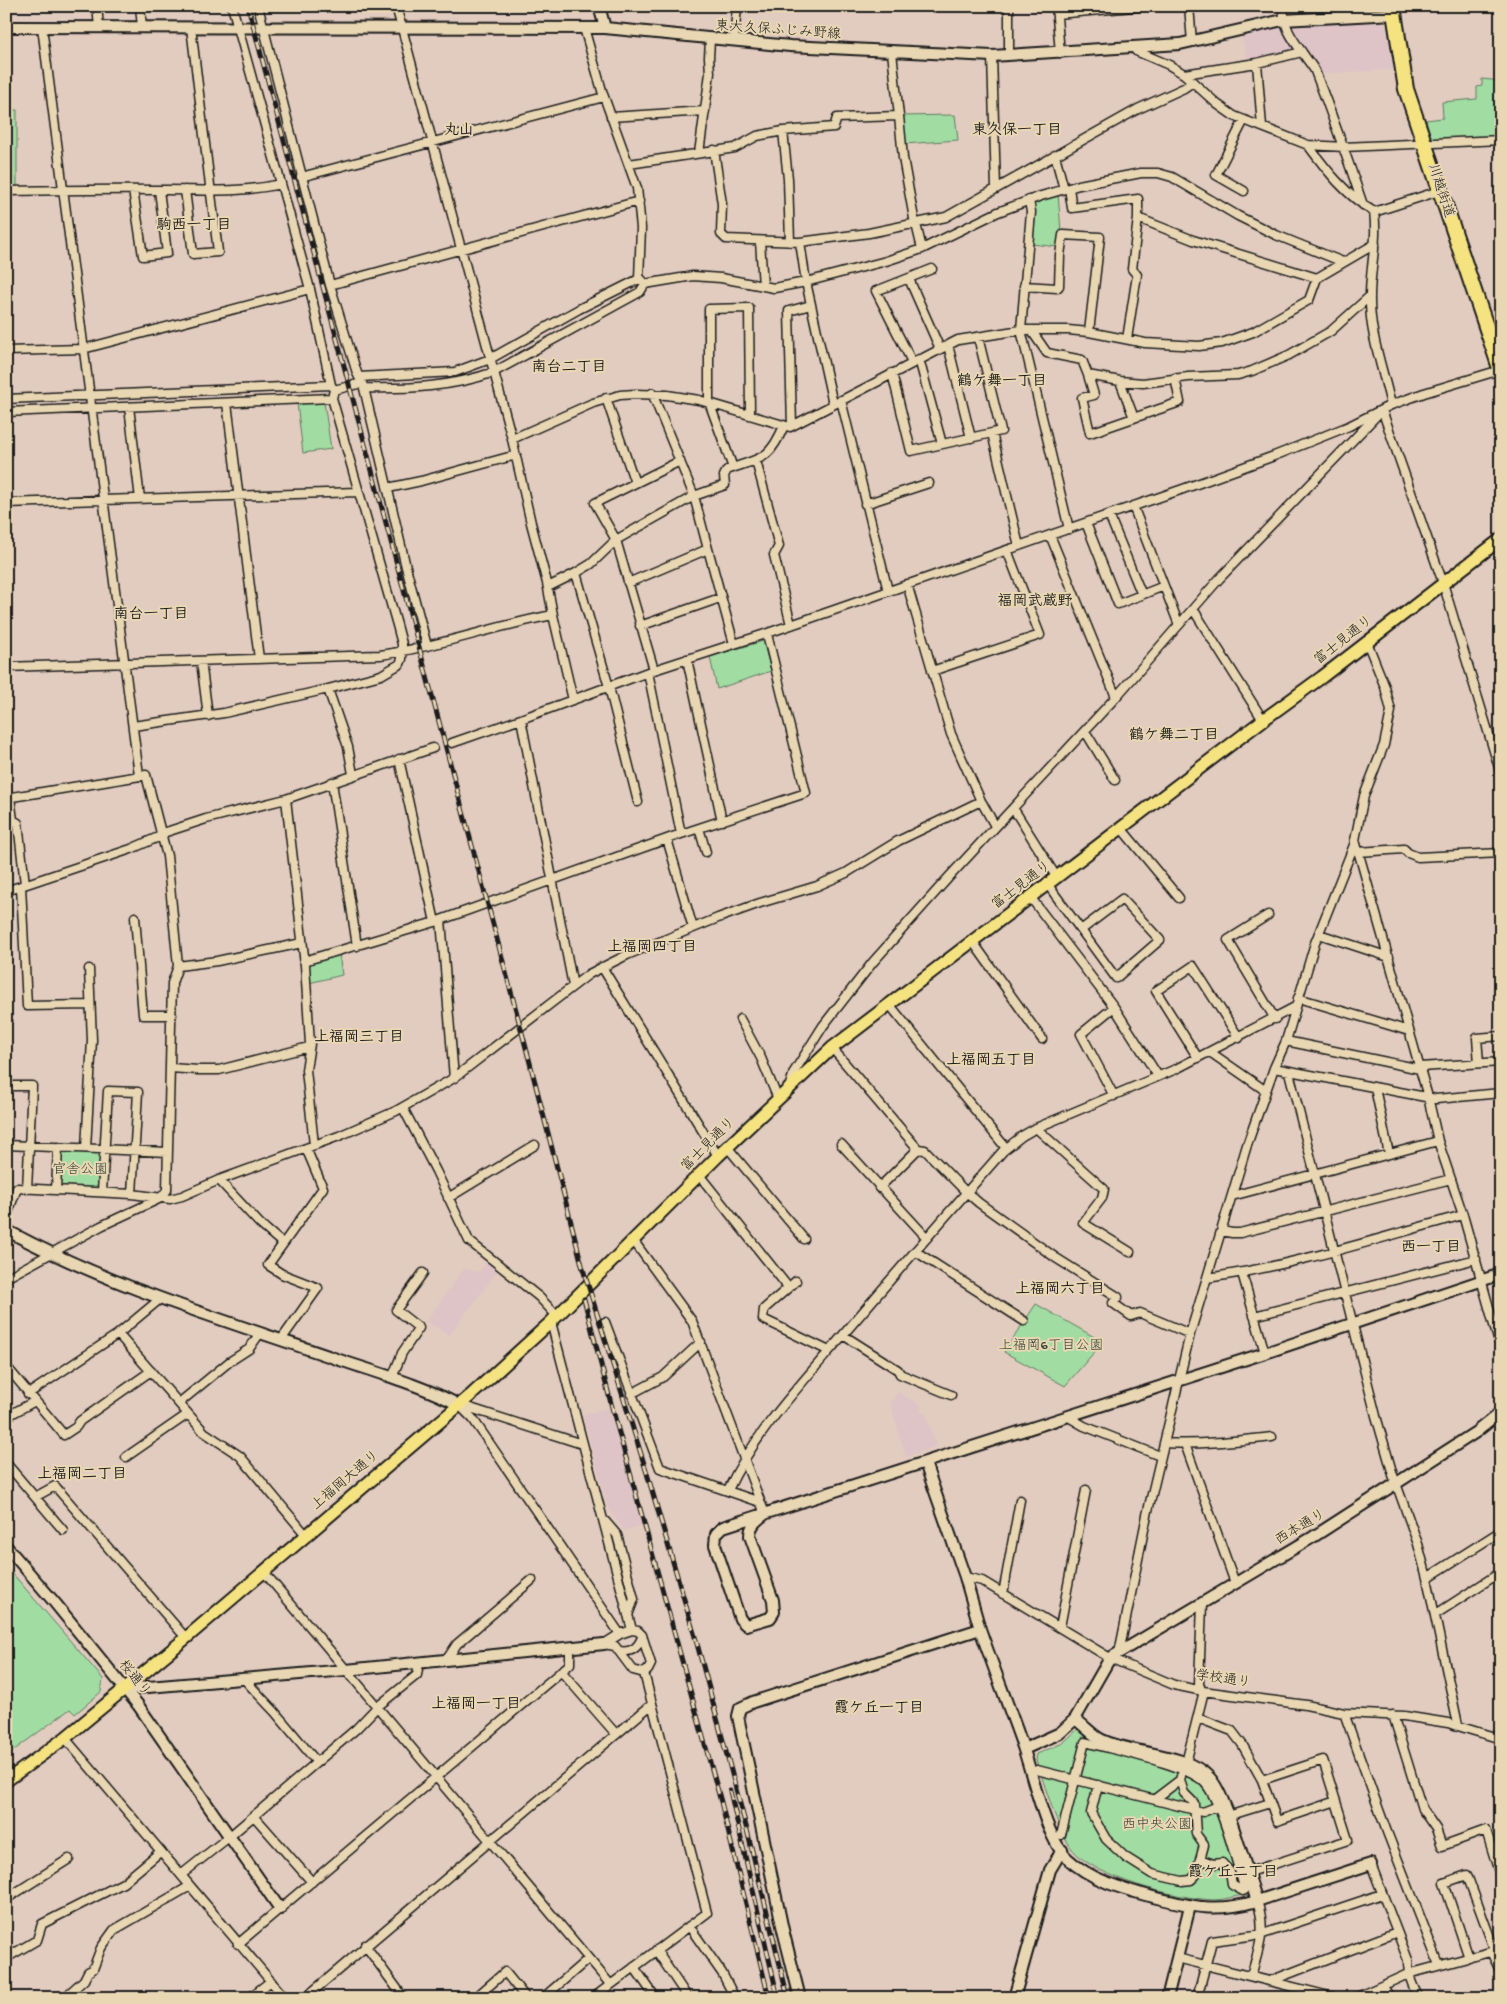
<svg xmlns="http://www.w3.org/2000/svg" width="1507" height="2004" font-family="'Gochi Hand','Klee One',sans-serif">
<rect width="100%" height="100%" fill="#e2cbbf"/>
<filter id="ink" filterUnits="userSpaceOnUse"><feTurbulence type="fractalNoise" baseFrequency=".02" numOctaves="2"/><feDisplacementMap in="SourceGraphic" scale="10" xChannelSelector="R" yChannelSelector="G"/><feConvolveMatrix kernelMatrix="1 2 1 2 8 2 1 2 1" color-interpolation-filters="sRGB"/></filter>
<g filter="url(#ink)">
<path fill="#dec3c7" d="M1375,20L1386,25L1393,69L1322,74L1293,35L1290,25Z
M1284,26L1296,50L1248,61L1242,37L1263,30Z
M489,1262L498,1270L449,1335L426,1321L464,1269L478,1272Z
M898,1392L922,1406L919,1411L926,1415L936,1446L906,1457L891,1404Z
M609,1408L642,1526L624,1530L608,1507L583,1415Z"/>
<path fill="#a1dca3" stroke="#5e7c60" d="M1482,79L1501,81V137L1432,140L1426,120L1443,118L1442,102L1477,99V87L1482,86Z
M6,110H17V187H6Z
M955,115L958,140L904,144L901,116Z
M1058,194L1061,231L1059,247L1031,244L1032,206L1035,200Z
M324,402L331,449L303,453L297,403Z
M763,641L771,671L717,689L710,657Z
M339,954L342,975L309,983L308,963Z
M62,1151L98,1153L101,1156L99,1186L96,1189L60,1187L61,1153Z
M1036,1304L1103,1342L1065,1386L1004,1352Z
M6,1566L103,1679L101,1692L75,1714L70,1709L6,1756Z
M1078,1729L1099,1745L1184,1767L1211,1787L1248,1889L1244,1895C1235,1896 1224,1900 1214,1900C1176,1898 1096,1879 1072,1849C1057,1829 1045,1785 1036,1760L1037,1754L1063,1743Z"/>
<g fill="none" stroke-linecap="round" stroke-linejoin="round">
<g stroke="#1c1c1c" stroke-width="11">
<path id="street" d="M97,6L99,27
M140,6L142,27
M258,6L330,285L357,373L364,388L406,567L427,646
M396,6L512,439L531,523L547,583L553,615
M1056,6L1060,53
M1189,6L1192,42
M1283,6C1284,28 1291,37 1304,55C1307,60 1312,65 1315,71C1332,115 1348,160 1363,205
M1057,14L1144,6
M42,27L139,775
M584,28L603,94L637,188L641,228L639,279
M734,41L737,6
M1135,48L1136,51L1169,65L1184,74L1217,104L1234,116L1308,145L1344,147L1501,140
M1009,55V6
M992,56L996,188
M1257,63L1262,127
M1184,74L1257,63L1302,52
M899,116L903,158L915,224
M611,117L705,111
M1244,120L1216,175L1244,191
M783,131L788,179L790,242
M1308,145C1327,171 1346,195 1374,212L1439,191
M714,150L722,204L721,234L726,239L800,242L806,282L833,404
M699,153L710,73L709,57L710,40
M1055,155L1064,189
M629,164L735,148L757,136L783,131L834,127L837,118L899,116L892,52
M301,177L604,97
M1069,188L1072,208L1138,199V218L1132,269L1137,275L1127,339
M133,190L143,256L167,253L159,190
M185,190L193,254L218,252L191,27
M6,191C60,190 113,189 167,190C208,190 240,193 281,184
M1029,200L1031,212L1021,330L1069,529
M1374,212C1378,240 1370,268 1370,296C1369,333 1383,369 1391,405
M1138,218L1193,240L1317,278
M916,224L922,249
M760,241L763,286
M800,242L869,233L946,217L1138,109L1184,88L1193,82
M909,279L940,349
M330,285L639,201
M1024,286L1057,288L1059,286L1060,255L1063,235L1100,237L1089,332
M1031,330L1047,353L1082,360L1088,375L1120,381L1143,383L1188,377L1238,375L1252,371L1289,355L1331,331L1370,296
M948,345L971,438
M6,351L83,349L310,289
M919,359L942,444
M912,362L876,291L932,269
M892,373L911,451L1001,431L978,337
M1088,375L1094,395L1082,398L1090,433L1180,402L1175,378
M359,377L455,372L490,359L579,309L637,280H642L645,284L693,276L721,278L774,288L806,282L886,261L922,249L998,212L1041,196L1079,185L1141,173H1158L1172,177L1238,216L1276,235L1343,262
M1120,381L1134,418
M364,388C408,389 453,387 494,372L640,292L645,284
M334,390L362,383
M652,393L694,496L708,549
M606,398L635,483
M6,399L331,385
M841,400L888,591
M227,403L259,659
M129,407L140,499
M6,412L332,398
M792,426L789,311L811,305
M992,433L1019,546
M512,439L593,403L620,395L635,394L667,395L699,400L790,427L958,340L1021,330H1068L1089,332L1145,343L1199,346L1222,343L1253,332L1309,300L1317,278L1375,244
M756,461L779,546L774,555L791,625
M733,468L709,402V309L749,308L750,414
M388,488L421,481L516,455
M6,503L358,492
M865,504L929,483
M1109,515L1142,595
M1086,523L1118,604L1164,586L1133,506
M1050,535L1116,697
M628,583L708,549L734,644
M907,584L951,734L981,801L995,826
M1164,586L1179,625
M548,587L576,573
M1193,609L1263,720
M640,626L720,598
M687,659L722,821
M201,661L208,716
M6,667L380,655C438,647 494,626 553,615L573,700
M654,670L616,540L595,503L680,461
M932,671L1040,635L1007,550
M648,672L681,834
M328,689L348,747L353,774
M521,719L573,986
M133,726L224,713L328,689L381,675L400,664L402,659V644L397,625L332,398L334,390L331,385L310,289L232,6
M1085,731L1115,780
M452,743L521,719L648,672L765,634L1183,489L1274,456L1349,426L1391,405L1424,393L1500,370
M399,759L435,922
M332,782L357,946
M10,797L13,820L18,823L25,884
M6,798L146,775L167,856L178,966L172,983L167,1190L161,1198L101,1226L6,1278
M286,799L305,965L310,1044L306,1070L314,1145
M638,802L609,687L576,573L591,564L616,540L694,496L725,485L724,476L727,470C760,457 768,463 784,426
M1013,808L1057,878
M699,828L706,852
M1121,828L1179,898
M163,833L206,819L286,799L433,748
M667,839L693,928
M1355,840L1428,1097L1438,1141L1463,1215L1501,1350
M1358,852L1404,849L1408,853L1418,857L1501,853
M1048,885L1116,978L1160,940L1122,899L1081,930
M21,886L27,1006L90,1005
M6,891L131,849L163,835
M1031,898L1114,1007L1158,1076
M1268,915L1228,940L1275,1019
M135,917L143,1015H172
M441,920L454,1078
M1319,934L1389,957
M973,942L1042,1039
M304,961L435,922L681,834L806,793L767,634
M178,966L217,961L302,943
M602,967L718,1156
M1298,998L1409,1031
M889,1004L1006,1148
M740,1019L761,1058L778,1099
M1286,1041L1420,1069
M832,1048L918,1149
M1210,1052L1266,1091
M1198,1058L1156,991L1193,966L1239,1038
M1479,1063L1477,1038L1501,1036
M1420,1067L1501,1062
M171,1068L198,1070H219L309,1047
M1274,1068L1436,1099L1501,1093
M1289,1072L1376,1416L1393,1475L1418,1544L1427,1578L1458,1725
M6,1086H32L27,1189
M789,1088L794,1072L823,1026L873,962L949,877L1116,697L1219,579L1382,410L1443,583L1501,774
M1375,1088L1389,1154
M1114,1096L1081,1034L1114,1007
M403,1108L436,1171L469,1241L539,1297L557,1316
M1036,1128L1104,1189L1102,1198L1083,1223L1130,1252
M841,1144L927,1238
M6,1145L168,1152
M86,1148L92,1040L89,969
M728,1148L804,1239
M700,1176L788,1287
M219,1180L260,1224L282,1243
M879,1188L918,1149L925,1150L964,1190L979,1203L1056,1258L1118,1297L1113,1303L1131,1316L1140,1313L1190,1334
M56,1190L58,1147
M132,1194L170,1199L182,1196L219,1180L339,1136L396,1111L454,1078L589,974L627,955L718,918L760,903L817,886L846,873L898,841L981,801
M1232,1196L1438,1141
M448,1198L535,1145
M6,1218L17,1188L132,1194L138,1092L108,1091L102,1192
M1222,1231L1232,1233H1240L1451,1179
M633,1240L692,1321L765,1514
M915,1251L1024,1321
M1242,1273L1265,1353
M1207,1278C1294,1266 1379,1238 1463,1215
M796,1281L764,1309L763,1319L829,1351
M1254,1316L1476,1259
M551,1322L632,1630
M605,1322L660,1468L760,1502
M118,1334L204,1432L240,1456L306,1535
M843,1335L898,1370L900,1374L951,1395
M281,1340L318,1288L282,1274L268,1265L323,1188L306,1148
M6,1366L64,1435L76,1427L80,1421L151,1371
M392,1378L402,1353L419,1328L396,1310L423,1273
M28,1394L118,1334L160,1299
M631,1394L663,1377L701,1342
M179,1403L229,1362L249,1349L260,1333
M459,1405L473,1419L620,1634
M464,1406L582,1444
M1067,1416L1084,1426L1160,1456
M6,1417L35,1401
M1164,1443C1201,1445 1236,1441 1272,1437
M1185,1444L1235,1583
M126,1457L188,1414
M6,1463L63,1530
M728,1490C755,1432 802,1383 843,1335C896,1273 949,1212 1003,1151L1022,1136L1036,1128L1176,1069L1295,1007
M35,1497L55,1486L186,1638
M605,1521L617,1535L634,1599L628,1615
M264,1572L610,1984
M965,1577L982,1581L1110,1658L1174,1685L1203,1691L1306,1705L1344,1713L1404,1716L1448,1723L1501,1739
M1427,1578L1501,1531
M1003,1594L1020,1500
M1436,1614L1501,1572
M1060,1627L1086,1490
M632,1630L638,1631L642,1635L651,1664L648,1670L644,1673L633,1670L615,1646L604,1644L620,1634Z
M619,1651C631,1653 638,1648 642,1637
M1119,1653L1147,1515L1190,1334L1247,1145L1274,1068L1286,1041L1315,943L1354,845L1364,796L1384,745L1391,711L1385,687L1367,642
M447,1659L457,1644L532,1580
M561,1671L616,1734
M243,1678L275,1712L316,1761
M1344,1713L1387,1832L1439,1965
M1393,1715L1422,1809L1436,1829L1442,1846L1486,1830L1501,1879
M1198,1718L1232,1731L1242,1744L1262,1780L1323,1760L1348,1840L1246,1873
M65,1738L285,1998
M1186,1763L1203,1695L1199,1684L1202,1604
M1037,1770L1203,1812L1218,1806
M1262,1780L1277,1821L1336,1801
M1098,1785L1091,1813L1106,1839L1125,1857L1152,1874L1182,1881L1191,1880L1196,1875L1204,1845L1196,1834L1194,1803L1184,1793L1180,1780
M1155,1799L1180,1780L1181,1776
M254,1816L312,1882
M1228,1816L1270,1803
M1061,1835L1085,1742C1113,1750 1186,1764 1204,1782C1221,1799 1237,1865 1245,1890L1243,1891L1232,1885L1230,1872L1222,1863L1213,1864L1200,1859
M1371,1864L1408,1960C1408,1976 1412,1985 1419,1998
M181,1875L230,1836L356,1729L377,1707L417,1675L419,1662
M6,1899L69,1859
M689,1926L722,1973L735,1998
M238,1944L570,1664V1647
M365,1945L404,1998
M656,1950L688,1998
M1491,1952L1501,1972
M6,1958L37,1940L42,1924L123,1883L160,1852
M1177,1958L1337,1998
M1469,1958L1444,1883L1467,1875L1495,1951
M634,1967L656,1998
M1251,1976C1259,1948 1267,1930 1257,1901
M1270,1981L1397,1932
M1383,1986L1390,1998
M64,1998L84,1980L88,1972L93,1969L101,1948L114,1930L190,1886
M249,1998L271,1981
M305,1998L651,1705
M475,1998L505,1972L526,1998
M543,1998L588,1959
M593,1998L707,1913L644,1673
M1197,1998L1212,1941L1263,1934L1382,1894
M1355,1998L1408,1974L1501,1949"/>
</g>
<g stroke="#1c1c1c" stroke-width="14">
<path id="secondary" d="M599,6L605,28
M6,27L605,28L790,46L992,56L1180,44L1283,20L1394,14
M6,1230C109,1286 221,1319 331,1357C374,1372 419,1384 459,1405
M925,1463L965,1577L980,1629
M765,1514C757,1520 750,1525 750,1536L773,1600L774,1612L770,1618L746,1625L740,1619L715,1545L716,1534L723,1527L1265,1353L1501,1274
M6,1546L55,1603L138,1705L280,1909
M125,1689L346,1670L604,1644
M1075,1719C1084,1725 1093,1736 1102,1740C1132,1754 1186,1753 1209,1777C1227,1795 1247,1874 1257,1901
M1024,1749L1060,1733L1075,1719L1110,1658L1313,1537L1476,1432L1501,1412
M800,1998L783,1930L740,1726L738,1716L740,1708L753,1702L980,1629C994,1669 1009,1707 1023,1747C1033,1776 1046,1838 1067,1858C1090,1880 1123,1889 1153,1897C1193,1907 1216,1913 1257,1901L1371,1864
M1014,1998L1050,1870L1062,1850
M1167,1998L1190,1906"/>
</g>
<g stroke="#1c1c1c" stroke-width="15">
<path id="primary" d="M6,1781L65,1738L186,1638L470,1396L551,1322L718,1156L832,1048L1263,720L1322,677L1501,539"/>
</g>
<g stroke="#1c1c1c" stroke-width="18">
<path id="highway" d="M1393,6L1406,89L1501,371"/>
</g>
<use href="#street" stroke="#e9d7b4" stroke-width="8"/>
<use href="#secondary" stroke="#e9d7b4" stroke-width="10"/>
<use href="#primary" stroke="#f5e382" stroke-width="11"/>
<use href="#highway" stroke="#f5e382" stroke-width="14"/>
<g stroke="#1c1c1c" stroke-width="5">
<path id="rail" d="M248,6L529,1059L583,1269L646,1470L696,1640L747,1830L788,1998
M584,1299L613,1411L721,1802L769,1998
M730,1791L778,1998"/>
</g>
<use href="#rail" stroke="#e9d7b4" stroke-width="3" stroke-dasharray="9" stroke-linecap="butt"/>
</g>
</g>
<g text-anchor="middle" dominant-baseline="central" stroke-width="4" stroke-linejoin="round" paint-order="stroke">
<g font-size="14" fill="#1c1c1c" stroke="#e9d7b4">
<text transform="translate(778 31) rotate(4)">東大久保ふじみ野線</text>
<text transform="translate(1440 191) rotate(72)">川越街道</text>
<text transform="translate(1344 641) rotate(-38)">富士見通り</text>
<text transform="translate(1022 886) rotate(-37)">富士見通り</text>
<text transform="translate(709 1145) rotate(-45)">富士見通り</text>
<text transform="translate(346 1481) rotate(-40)">上福岡大通り</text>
<text transform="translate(1301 1528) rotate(-31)">西本通り</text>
<text transform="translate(134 1679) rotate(51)">桜通り</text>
<text transform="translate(1223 1680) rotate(8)">学校通り</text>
</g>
<g font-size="14" fill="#374237" stroke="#e9d7b4">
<text x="80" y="1170">官舎公園</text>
<text x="1051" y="1346">上福岡6丁目公園</text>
<text x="1157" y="1825">西中央公園</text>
</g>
<g font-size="15" font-weight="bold" fill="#1c1c1c" stroke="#e9d7b4">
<text x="459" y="131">丸山</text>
<text x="1017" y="131">東久保一丁目</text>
<text x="194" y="226">駒西一丁目</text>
<text x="569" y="368">南台二丁目</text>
<text x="1002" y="382">鶴ケ舞一丁目</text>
<text x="1035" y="602">福岡武蔵野</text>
<text x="151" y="615">南台一丁目</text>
<text x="1174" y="736">鶴ケ舞二丁目</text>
<text x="652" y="948">上福岡四丁目</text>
<text x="359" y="1038">上福岡三丁目</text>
<text x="991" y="1061">上福岡五丁目</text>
<text x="1431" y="1248">西一丁目</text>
<text x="1060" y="1290">上福岡六丁目</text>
<text x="82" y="1475">上福岡二丁目</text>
<text x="476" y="1705">上福岡一丁目</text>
<text x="879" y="1709">霞ケ丘一丁目</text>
<text x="1233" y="1873">霞ケ丘二丁目</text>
</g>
</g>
<rect width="1507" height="2004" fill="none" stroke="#e9d7b4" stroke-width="25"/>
<rect x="12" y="12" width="1482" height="1979" fill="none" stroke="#1c1c1c" stroke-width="2" filter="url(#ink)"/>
</svg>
